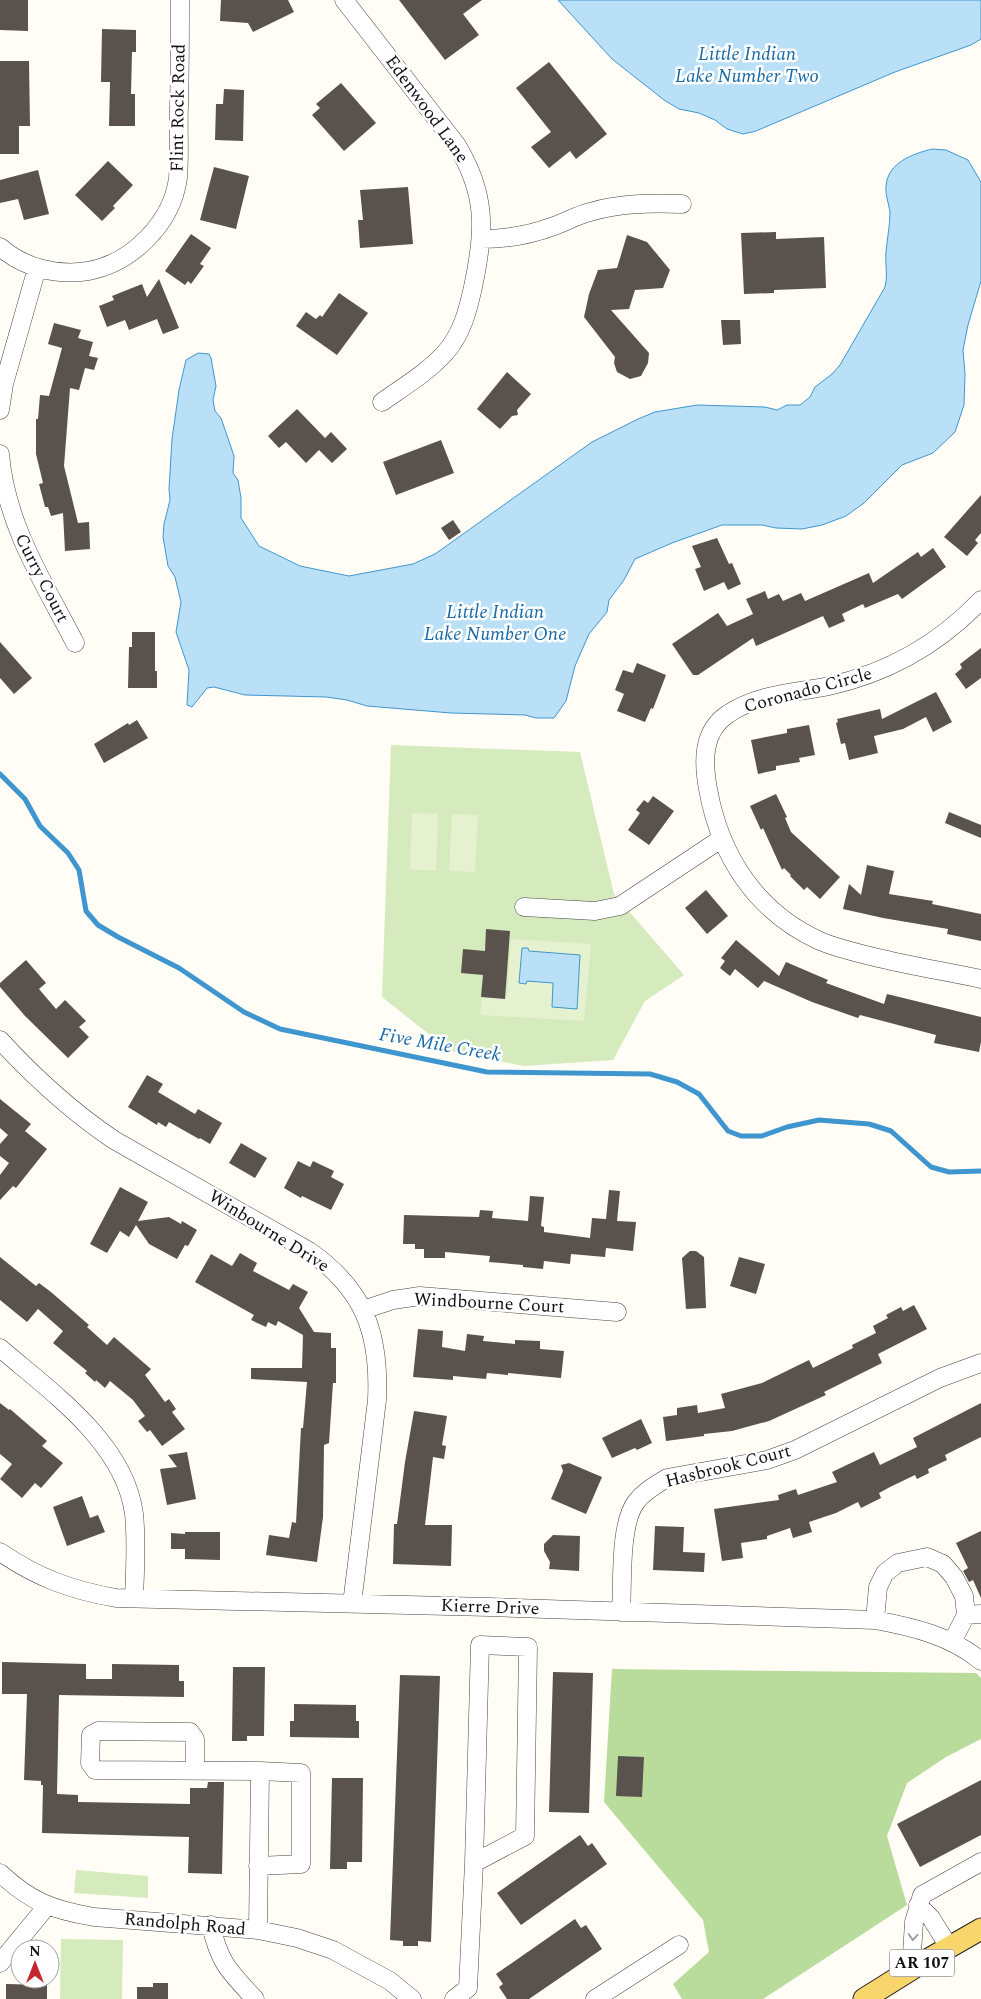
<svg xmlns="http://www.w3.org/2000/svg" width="981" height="1999" viewBox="0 0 981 1999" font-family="Spectral,serif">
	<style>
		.green { fill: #d5ebbd }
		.forest { fill: #b9dc9c }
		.pitch { fill: #e6f2cf }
		.water { fill: #b9e0f7; stroke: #3f96cf }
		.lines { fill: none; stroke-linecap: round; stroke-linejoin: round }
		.stream { stroke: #3f96cf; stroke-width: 5 }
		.building { fill: #5a524d }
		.minor-casing { stroke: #444; stroke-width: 19 }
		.major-casing { stroke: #222; stroke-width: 23 }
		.minor { stroke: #fff; stroke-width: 18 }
		.major { stroke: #f9d66b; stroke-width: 21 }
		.oneway { stroke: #a0a0a0 }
		.labels { text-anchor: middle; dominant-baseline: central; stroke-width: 5; stroke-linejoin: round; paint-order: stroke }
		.shield { fill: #fff; stroke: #585858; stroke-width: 1 }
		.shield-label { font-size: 16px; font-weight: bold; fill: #111 }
		.street-label { font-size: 18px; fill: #111; stroke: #fff }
		.water-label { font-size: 19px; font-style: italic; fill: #1768a6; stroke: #fff }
	</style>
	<rect width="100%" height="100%" fill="#fffdf5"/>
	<!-- green -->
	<path class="green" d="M 391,745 L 580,752 L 614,894 L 684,975 L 645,1001 L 613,1060 L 524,1066 L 450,1051 L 382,997 Z
		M 76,1870 L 148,1876 L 148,1898 L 74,1893 Z
		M 61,1939 L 123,1940 L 122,1999 L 60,1999 Z"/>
	<!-- forest -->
	<path class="forest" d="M 612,1669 L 976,1673 L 981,1678 L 981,1739 L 946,1757 L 907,1783 L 887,1836 L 907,1905 L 763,1999 L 682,1999 L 673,1984 L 709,1952 L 703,1920 L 604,1802 Z"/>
	<!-- pitch -->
	<path class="pitch" d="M 412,813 L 438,814 L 436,871 L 410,869 Z
		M 452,814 L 478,815 L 475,872 L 449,871 Z
		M 511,939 L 591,944 L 584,1021 L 480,1015 L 482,997 L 507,998 Z"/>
	<!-- water -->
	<path class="water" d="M 558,0 L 981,0 L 981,39 L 971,45 L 895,72 L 756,131 L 743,134 L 727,129 L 715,120 L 699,113 L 679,109 L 664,100 L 612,59 Z
		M 932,149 L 946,150 L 968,160 L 981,182 L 981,281 L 968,325 L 963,350 L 965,374 L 964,405 L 955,432 L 933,453 L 902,465 L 864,503 L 846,516 L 822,525 L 802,529 L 776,528 L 762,525 L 722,525 L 672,543 L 635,559 L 624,580 L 609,600 L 607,612 L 589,634 L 575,666 L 566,701 L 554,718 L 536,718 L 525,715 L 451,713 L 367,706 L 347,700 L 326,697 L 245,695 L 214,687 L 207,688 L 192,707 L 187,705 L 189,670 L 176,632 L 181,602 L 175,577 L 168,566 L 163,537 L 164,524 L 170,500 L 169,489 L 172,439 L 179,390 L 186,360 L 198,353 L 209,354 L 211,358 L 216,386 L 213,400 L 215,411 L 221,418 L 234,456 L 233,473 L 238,480 L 241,498 L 241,518 L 259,546 L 300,566 L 349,576 L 413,564 L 435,554 L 592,442 L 638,419 L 655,412 L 697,405 L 765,407 L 777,410 L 787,405 L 800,405 L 810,397 L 815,387 L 832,374 L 840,365 L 885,287 C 888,276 885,263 886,252 C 887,239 890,226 890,213 C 889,204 885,194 886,186 C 888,162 913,154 932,149 Z
		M 522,948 L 528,948 L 529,951 L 580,955 L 577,1009 L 552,1007 L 553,983 L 527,981 L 526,984 L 519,983 Z"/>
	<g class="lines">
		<!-- stream -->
		<path class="stream" d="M 0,774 L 25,799 L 40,826 L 68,853 L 79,870 L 86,911 L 98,925 L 118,937 L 179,968 L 244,1012 L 280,1029 L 487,1072 L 650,1074 L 677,1082 L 699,1094 L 728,1131 L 741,1136 L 762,1136 L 787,1127 L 819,1120 L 869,1124 L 891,1131 L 931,1167 L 949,1172 L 981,1171"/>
	</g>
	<!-- building -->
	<path class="building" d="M 0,0 L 28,0 L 28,31 L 0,30 Z
		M 221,0 L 288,0 L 294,12 L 253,32 L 248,23 L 220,21 Z
		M 399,0 L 482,0 L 463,14 L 479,35 L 445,60 Z
		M 102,29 L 136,30 L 136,52 L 132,52 L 131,94 L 135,94 L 135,126 L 109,126 L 110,82 L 101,82 Z
		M 0,61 L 29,61 L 30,126 L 19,126 L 19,154 L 0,154 Z
		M 549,62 L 607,134 L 576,159 L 570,151 L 549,168 L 531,147 L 551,132 L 516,88 Z
		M 341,83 L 376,123 L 344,151 L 312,115 L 320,108 L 316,104 Z
		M 224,89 L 244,90 L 243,141 L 215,140 L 216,104 L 223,104 Z
		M 108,161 L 133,185 L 113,206 L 115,208 L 102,221 L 75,195 Z
		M 214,167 L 249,176 L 236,229 L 200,220 Z
		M 38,170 L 49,214 L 24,220 L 18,199 L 0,203 L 0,180 Z
		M 408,187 L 413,244 L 360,248 L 358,220 L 363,220 L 360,190 Z
		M 776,232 L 776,239 L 824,237 L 826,288 L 774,290 L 774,293 L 744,294 L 741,233 Z
		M 191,234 L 211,248 L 200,264 L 204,266 L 191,284 L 188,281 L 185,285 L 165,271 Z
		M 627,235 L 647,242 L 670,270 L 663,288 L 635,290 L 629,309 L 611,310 L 649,353 L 648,363 L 641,376 L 630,379 L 617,372 L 614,363 L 615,357 L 584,317 L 589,294 L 598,270 L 617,268 Z
		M 159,279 L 179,328 L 163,334 L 157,319 L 129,330 L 125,320 L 107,327 L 99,306 L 114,300 L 112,296 L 142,284 L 147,297 Z
		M 339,293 L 368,313 L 337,355 L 296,326 L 306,312 L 316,319 L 320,315 L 322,317 Z
		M 721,320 L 740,320 L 741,344 L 723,345 Z
		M 54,323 L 81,330 L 78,338 L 93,342 L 89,356 L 98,358 L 94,370 L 85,368 L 79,390 L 70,388 L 64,466 L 78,523 L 89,522 L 90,549 L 65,551 L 63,513 L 51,516 L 48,507 L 45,507 L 39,484 L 43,483 L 36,454 L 36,419 L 38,419 L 40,395 L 49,396 L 62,348 L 48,344 Z
		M 507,372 L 531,394 L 517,410 L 518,415 L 512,416 L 500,429 L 477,409 Z
		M 297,409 L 325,438 L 331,432 L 347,449 L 332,463 L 319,450 L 306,463 L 286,442 L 279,448 L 268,436 Z
		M 441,440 L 454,473 L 396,495 L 383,462 Z
		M 981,495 L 981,533 L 975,540 L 978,543 L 967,556 L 944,537 Z
		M 453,520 L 461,532 L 449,540 L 441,528 Z
		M 717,538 L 729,564 L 732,563 L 741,584 L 728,590 L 724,582 L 704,591 L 695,569 L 701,567 L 692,546 Z
		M 933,548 L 946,567 L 902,599 L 898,594 L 865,608 L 863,604 L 842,614 L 845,621 L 829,628 L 823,616 L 756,646 L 753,638 L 698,675 L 693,675 L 672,644 L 718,613 L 727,626 L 753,614 L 746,599 L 765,591 L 768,599 L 779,594 L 783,601 L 801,593 L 805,601 L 869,573 L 873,583 L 918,552 L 921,557 Z
		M 132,632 L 155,632 L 155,671 L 157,671 L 157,688 L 128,688 L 129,647 L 132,647 Z
		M 0,642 L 32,678 L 14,694 L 0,678 Z
		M 981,648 L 981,678 L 966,689 L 955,674 L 962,668 L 960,664 Z
		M 637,663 L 666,675 L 653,709 L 651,708 L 645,722 L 617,711 L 624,694 L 615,690 L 623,670 L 633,673 Z
		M 936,692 L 952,722 L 933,732 L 926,717 L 903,729 L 874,736 L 878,753 L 849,760 L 845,743 L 841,744 L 836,723 L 838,722 L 837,719 L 880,709 L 882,719 Z
		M 137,720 L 148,738 L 104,763 L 94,744 L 128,723 L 129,725 Z
		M 809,725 L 815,755 L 799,758 L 800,762 L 776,766 L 776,770 L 758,774 L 751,740 L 787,733 L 787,729 Z
		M 776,794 L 787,817 L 785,818 L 791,832 L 840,877 L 820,899 L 807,887 L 804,890 L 790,876 L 791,875 L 784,868 L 782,870 L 763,828 L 761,830 L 750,806 Z
		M 653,796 L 674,811 L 649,845 L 628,830 L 640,813 L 636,810 L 644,800 L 648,803 Z
		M 949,812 L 981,825 L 981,838 L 945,823 Z
		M 867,865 L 894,871 L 889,894 L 933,901 L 932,904 L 981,914 L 981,941 L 947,934 L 948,929 L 883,918 L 843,909 L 849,884 L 861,895 Z
		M 706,890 L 728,916 L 707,934 L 685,908 Z
		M 486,929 L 510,931 L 505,999 L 481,997 L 483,975 L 461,973 L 463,949 L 485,951 Z
		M 736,940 L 779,976 L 786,962 L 828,980 L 826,983 L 884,1004 L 887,994 L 981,1017 L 981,1042 L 979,1052 L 934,1043 L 936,1035 L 860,1015 L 858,1018 L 812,1002 L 764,981 L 758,988 L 735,969 L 730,976 L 720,968 L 725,961 L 721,958 Z
		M 26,960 L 46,983 L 39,989 L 56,1009 L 65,1000 L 86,1021 L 79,1027 L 89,1037 L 68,1058 L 25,1016 L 0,987 L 0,983 Z
		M 147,1075 L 163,1084 L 158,1092 L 195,1114 L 198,1109 L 222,1123 L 210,1144 L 200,1138 L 199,1139 L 169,1122 L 166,1127 L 158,1122 L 157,1125 L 128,1107 Z
		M 0,1099 L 31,1124 L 25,1131 L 47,1149 L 16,1188 L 13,1186 L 0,1200 L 0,1175 L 9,1163 L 0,1156 L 0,1144 L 8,1135 L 0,1128 Z
		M 241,1143 L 267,1158 L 255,1178 L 229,1163 Z
		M 298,1161 L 310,1167 L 313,1161 L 334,1171 L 331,1177 L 344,1184 L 331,1210 L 302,1196 L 301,1198 L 284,1188 Z
		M 120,1187 L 148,1202 L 138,1221 L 169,1217 L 181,1224 L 182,1221 L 197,1230 L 188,1246 L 185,1245 L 177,1259 L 149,1244 L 136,1225 L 129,1237 L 120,1231 L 107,1253 L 90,1244 Z
		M 609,1190 L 620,1191 L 617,1221 L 636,1222 L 633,1251 L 606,1248 L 605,1257 L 571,1254 L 570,1264 L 544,1261 L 543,1269 L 523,1267 L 523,1265 L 489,1262 L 490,1256 L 445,1252 L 445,1258 L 424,1258 L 424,1249 L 415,1249 L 415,1244 L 403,1244 L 404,1215 L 479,1217 L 480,1210 L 493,1211 L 492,1218 L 528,1221 L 530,1196 L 544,1197 L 541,1226 L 544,1227 L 544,1232 L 590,1238 L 592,1218 L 606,1219 Z
		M 690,1251 L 696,1251 L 704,1257 L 706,1308 L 686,1309 L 682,1258 Z
		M 240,1253 L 257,1263 L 253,1271 L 289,1290 L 293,1284 L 308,1292 L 299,1308 L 314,1332 L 331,1333 L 331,1348 L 336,1348 L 336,1383 L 333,1383 L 329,1443 L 324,1445 L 323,1517 L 317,1562 L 266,1555 L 269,1535 L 289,1538 L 292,1522 L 296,1523 L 301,1428 L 303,1428 L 307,1382 L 251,1379 L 251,1368 L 302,1368 L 303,1335 L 278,1321 L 276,1326 L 268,1322 L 266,1327 L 251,1320 L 254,1315 L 195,1282 L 211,1254 L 232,1266 Z
		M 0,1257 L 36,1286 L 39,1283 L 51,1292 L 89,1325 L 87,1327 L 107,1345 L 114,1337 L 151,1369 L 145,1375 L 165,1402 L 169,1399 L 176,1409 L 172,1412 L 185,1429 L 162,1446 L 150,1430 L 147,1432 L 138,1421 L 145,1416 L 133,1400 L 110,1381 L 105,1388 L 96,1380 L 95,1382 L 85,1373 L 87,1371 L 53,1343 L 63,1331 L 38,1309 L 27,1322 L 0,1300 Z
		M 739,1257 L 765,1264 L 756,1294 L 730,1286 Z
		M 914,1305 L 927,1329 L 878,1354 L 882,1363 L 824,1392 L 826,1395 L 769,1421 L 732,1431 L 704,1434 L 704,1436 L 666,1441 L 663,1417 L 677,1415 L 677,1408 L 697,1405 L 698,1413 L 725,1408 L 721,1394 L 762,1383 L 809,1360 L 813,1368 L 853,1348 L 852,1345 L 876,1333 L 873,1326 L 888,1318 L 886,1315 L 901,1307 L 903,1311 Z
		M 418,1329 L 443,1331 L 442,1347 L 465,1351 L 467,1334 L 484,1336 L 483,1341 L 515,1344 L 515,1340 L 540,1341 L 540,1349 L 564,1351 L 561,1378 L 508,1373 L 508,1375 L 487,1373 L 486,1379 L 453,1376 L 453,1380 L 413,1377 Z
		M 0,1403 L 9,1410 L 10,1409 L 47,1441 L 42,1446 L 63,1463 L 41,1488 L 35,1483 L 22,1498 L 0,1479 L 12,1464 L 0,1454 Z
		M 981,1403 L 981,1437 L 945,1455 L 947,1460 L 928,1469 L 929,1473 L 917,1479 L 915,1475 L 890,1487 L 879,1493 L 881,1498 L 861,1508 L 858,1502 L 836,1513 L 809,1522 L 812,1532 L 793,1538 L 790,1528 L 767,1536 L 767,1539 L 741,1543 L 743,1558 L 722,1561 L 714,1509 L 779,1500 L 778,1495 L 796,1489 L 798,1495 L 837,1482 L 832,1472 L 874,1452 L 880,1465 L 917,1447 L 913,1438 Z
		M 414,1411 L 447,1416 L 442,1445 L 446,1446 L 444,1459 L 433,1457 L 425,1525 L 452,1525 L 451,1566 L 393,1564 L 394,1524 L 397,1524 L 405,1462 Z
		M 641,1419 L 652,1443 L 637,1450 L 635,1448 L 612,1458 L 602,1438 Z
		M 187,1452 L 196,1499 L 167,1505 L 160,1469 L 177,1467 L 168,1455 Z
		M 569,1463 L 602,1477 L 586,1514 L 551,1499 L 563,1471 L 561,1465 Z
		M 82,1496 L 90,1518 L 98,1515 L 105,1532 L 67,1546 L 53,1507 Z
		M 655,1526 L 684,1527 L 683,1552 L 705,1553 L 704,1572 L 653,1570 Z
		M 981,1531 L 981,1598 L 973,1580 L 969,1582 L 963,1571 L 968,1568 L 956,1543 Z
		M 185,1532 L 220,1532 L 220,1560 L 185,1559 L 185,1549 L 171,1549 L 171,1533 L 185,1534 Z
		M 553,1535 L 580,1536 L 579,1571 L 549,1569 L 550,1562 L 544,1551 L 544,1544 Z
		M 2,1662 L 86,1664 L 86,1679 L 112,1679 L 112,1664 L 179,1665 L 179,1681 L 184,1681 L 184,1697 L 59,1695 L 57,1794 L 78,1795 L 78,1802 L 190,1804 L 190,1788 L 207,1788 L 208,1782 L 224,1782 L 222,1874 L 188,1873 L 189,1837 L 42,1833 L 43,1785 L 41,1785 L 41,1781 L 24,1780 L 27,1694 L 2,1694 Z
		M 233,1667 L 265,1667 L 264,1736 L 247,1736 L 247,1741 L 232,1741 Z
		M 553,1672 L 593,1673 L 589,1813 L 549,1812 Z
		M 400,1675 L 440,1676 L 431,1942 L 418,1941 L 418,1946 L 403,1946 L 403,1941 L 390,1940 Z
		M 294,1704 L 356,1705 L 356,1721 L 359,1721 L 359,1738 L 290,1737 L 290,1721 L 294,1721 Z
		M 618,1756 L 644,1757 L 642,1797 L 616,1796 Z
		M 332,1778 L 363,1778 L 362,1862 L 347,1862 L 347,1869 L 330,1869 Z
		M 981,1780 L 981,1835 L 920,1867 L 897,1824 Z
		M 580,1835 L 588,1846 L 592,1843 L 607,1864 L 521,1925 L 497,1893 Z
		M 575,1919 L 581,1928 L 586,1925 L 602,1949 L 529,1999 L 507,1999 L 499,1987 L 503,1984 L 496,1974 Z
		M 153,1983 L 168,1983 L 168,1999 L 137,1999 L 137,1987 L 153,1987 Z
		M 6,1984 L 47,1985 L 47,1999 L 6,1999 Z"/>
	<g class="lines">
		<defs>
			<path id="minor" d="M 344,0 L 456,144 C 487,194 485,231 473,287 C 468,310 462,334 445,353 C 428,372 403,387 382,402
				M 482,239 C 508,239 530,235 554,226 C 566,222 577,215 590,212 C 619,203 651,203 682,204
				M 0,247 C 24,268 57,276 88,271 C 132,263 172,223 178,178 C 180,155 178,130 179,106 C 180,71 180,35 180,0
				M 0,410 L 4,384 L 37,268
				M 0,454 C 6,525 43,581 75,643
				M 981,600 C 939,644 888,673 829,686 C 795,693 757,694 728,714 C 702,731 703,762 708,789 C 720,856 756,912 820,941 C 844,951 871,956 896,962 C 924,968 953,973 981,979
				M 524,907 L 595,911 L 620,906 L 721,839
				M 0,1040 C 35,1078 71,1111 114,1140 L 309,1251 C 365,1290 380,1334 377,1400 L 352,1604
				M 363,1310 L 393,1300 L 420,1296 L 617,1312
				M 0,1348 C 51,1392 125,1443 134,1514 C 137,1542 135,1571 134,1598
				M 0,1552 C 38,1578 71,1590 116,1598 L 489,1607 L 875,1620 C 913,1627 951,1636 981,1661
				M 621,1612 C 623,1583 619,1525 636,1502 C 644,1491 656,1485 667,1478 L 767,1460 L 795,1450 L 940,1378 L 981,1363
				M 966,1615 L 981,1614
				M 875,1620 L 878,1587 L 885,1573 L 898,1563 L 927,1557 L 943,1564 L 954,1577 L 964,1596 L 966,1615 L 952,1642
				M 195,1770 L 195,1739 L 190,1732 L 98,1731 L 91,1735 L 90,1763 L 95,1770 L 260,1771 L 258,1930
				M 258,1866 L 301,1864 L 301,1773 L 260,1771
				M 0,1873 C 31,1902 53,1910 94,1917 L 258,1930 L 297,1938 L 333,1950 L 390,1981 L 412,1999
				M 918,1905 L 931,1918 L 949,1947
				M 211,1925 C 219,1963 230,1972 255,1999
				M 0,1963 L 47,1906
				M 911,1969 L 914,1922 L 922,1895 L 981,1862
				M 454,1999 L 468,1988 L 474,1863 L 480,1645 L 528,1647 L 525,1836 L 474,1863
				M 595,1999 L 679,1945"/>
			<path id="major" d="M 864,1999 L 920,1964 L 981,1929"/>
		</defs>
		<!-- minor casing -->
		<use href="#minor" class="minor-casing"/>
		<!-- major casing -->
		<use href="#major" class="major-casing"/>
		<!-- minor -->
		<use href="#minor" class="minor"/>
		<!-- major -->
		<use href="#major" class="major"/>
	</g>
	<!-- one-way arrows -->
	<defs><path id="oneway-chevron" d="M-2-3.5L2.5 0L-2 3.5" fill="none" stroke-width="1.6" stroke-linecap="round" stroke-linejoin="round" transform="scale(1.25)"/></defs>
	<use class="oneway" href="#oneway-chevron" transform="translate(913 1937) rotate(94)"/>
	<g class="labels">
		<!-- shield labels -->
		<rect class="shield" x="889.5" y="1949.5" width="65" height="27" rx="4"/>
		<g class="shield-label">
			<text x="922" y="1963">AR 107</text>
		</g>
		<!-- street labels -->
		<g class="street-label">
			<text transform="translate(178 108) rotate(-89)">Flint Rock Road</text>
			<text transform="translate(427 109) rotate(54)">Edenwood Lane</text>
			<text transform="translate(42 578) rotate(63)">Curry Court</text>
			<text transform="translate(808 690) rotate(-15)">Coronado Circle</text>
			<text transform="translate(269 1231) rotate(32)">Winbourne Drive</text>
			<text transform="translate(489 1303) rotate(3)">Windbourne Court</text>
			<text transform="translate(728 1466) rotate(-14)">Hasbrook Court</text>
			<text transform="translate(490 1607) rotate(2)">Kierre Drive</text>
			<text transform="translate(185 1924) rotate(5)">Randolph Road</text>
		</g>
		<!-- water labels -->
		<g class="water-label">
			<text x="747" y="54">Little Indian<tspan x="747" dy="22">Lake Number Two</tspan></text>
			<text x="495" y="612">Little Indian<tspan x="495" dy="22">Lake Number One</tspan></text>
			<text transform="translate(440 1045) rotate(10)">Five Mile Creek</text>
		</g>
	</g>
	<!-- north arrow -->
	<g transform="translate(35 1964)"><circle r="24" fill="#ffffff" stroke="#a0a0a0"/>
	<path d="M0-4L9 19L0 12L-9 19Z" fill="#c4262e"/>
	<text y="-8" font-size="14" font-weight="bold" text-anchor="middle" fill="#111111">N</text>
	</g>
</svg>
